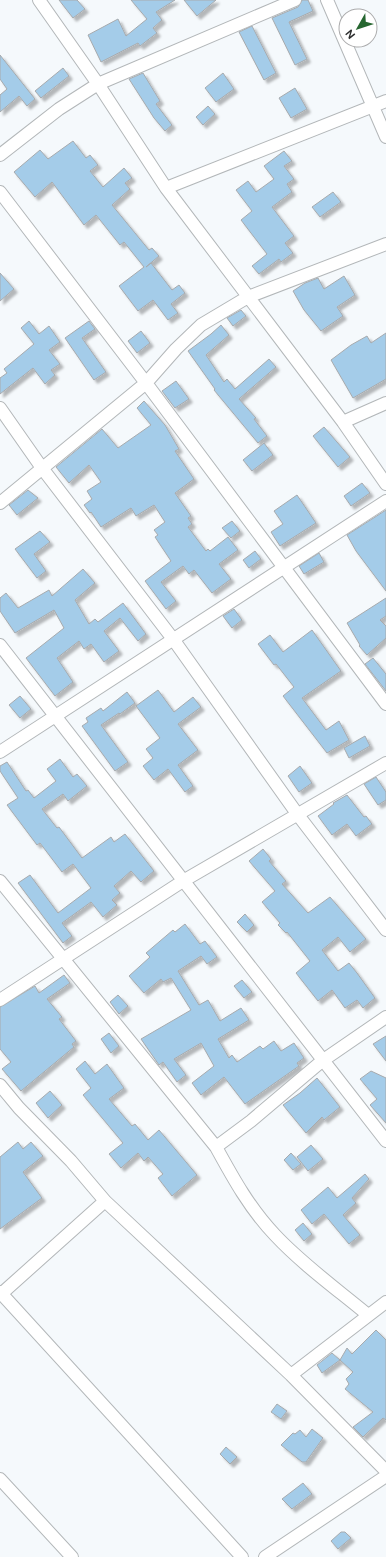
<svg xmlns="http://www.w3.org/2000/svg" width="386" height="1557" viewBox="0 0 386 1557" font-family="'DM Sans',sans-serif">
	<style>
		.building { fill: #a4cce9; stroke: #a7aaad; filter: url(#shadow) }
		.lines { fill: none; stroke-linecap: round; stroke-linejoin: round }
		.street-casing { stroke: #b3b7b9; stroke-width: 14 }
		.street { stroke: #fff; stroke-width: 12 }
	</style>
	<defs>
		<filter id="shadow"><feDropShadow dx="3.5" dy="3.5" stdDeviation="1" flood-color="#0004"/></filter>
	</defs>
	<rect width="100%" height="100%" fill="#f5f9fc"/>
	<!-- building -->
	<path class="building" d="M 59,0 L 77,0 L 85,9 L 73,18 Z
		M 131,0 L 175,0 L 156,12 L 162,20 L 153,28 L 157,33 L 140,46 L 138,43 L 101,62 L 88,35 L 118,19 L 126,36 L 147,19 Z
		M 184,0 L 216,0 L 197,16 Z
		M 302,0 L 308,0 L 313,11 L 289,22 L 307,59 L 295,65 L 272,18 L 298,7 Z
		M 252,26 L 276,73 L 264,80 L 239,32 Z
		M 0,55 L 35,99 L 27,106 L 19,96 L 0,112 L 0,95 L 7,89 L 0,79 Z
		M 63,68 L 69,76 L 41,98 L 35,91 Z
		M 143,73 L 160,101 L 156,104 L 172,125 L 165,131 L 154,118 L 129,79 Z
		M 223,73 L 234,89 L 216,102 L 205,88 Z
		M 295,88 L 307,109 L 291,118 L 279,98 Z
		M 208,106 L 215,114 L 203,125 L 196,117 Z
		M 73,141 L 86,158 L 90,155 L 98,165 L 90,171 L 103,187 L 124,168 L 132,178 L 125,183 L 130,189 L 112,205 L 149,250 L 152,248 L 159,256 L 146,267 L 151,263 L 172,290 L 179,285 L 185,293 L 171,304 L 178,313 L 168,320 L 153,300 L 138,311 L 119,286 L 144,267 L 124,242 L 120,245 L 96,215 L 84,225 L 52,182 L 35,197 L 14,172 L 40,150 L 48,159 Z
		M 284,151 L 292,161 L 284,166 L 294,179 L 287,184 L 292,192 L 272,207 L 294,236 L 285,243 L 293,253 L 281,262 L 279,259 L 259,274 L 252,266 L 267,254 L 241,220 L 252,211 L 236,190 L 248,181 L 256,192 L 274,179 L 264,166 Z
		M 333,192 L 341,202 L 320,217 L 312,207 Z
		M 0,273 L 14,289 L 0,301 Z
		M 344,276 L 355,295 L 337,307 L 343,316 L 321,331 L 304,310 L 293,291 L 305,283 L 318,278 L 324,289 Z
		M 241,310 L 246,316 L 233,326 L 227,318 Z
		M 29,321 L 39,334 L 49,326 L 60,342 L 49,350 L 60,364 L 51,370 L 55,375 L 45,384 L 33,368 L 0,394 L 0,378 L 7,373 L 4,369 L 34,344 L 21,328 Z
		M 89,321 L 95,329 L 82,338 L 106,372 L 94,380 L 65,338 Z
		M 221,325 L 229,335 L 206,355 L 224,382 L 227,379 L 235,389 L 269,359 L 276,367 L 239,399 L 256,418 L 254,419 L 267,436 L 258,443 L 214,390 L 215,389 L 188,351 L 211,334 Z
		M 141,331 L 150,343 L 137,353 L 128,341 Z
		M 386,333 L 386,379 L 353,398 L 331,360 L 351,345 L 367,336 L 371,343 Z
		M 176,381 L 189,399 L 175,408 L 162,391 Z
		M 144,401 L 165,425 L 179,449 L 175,451 L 194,479 L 175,493 L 191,516 L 188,518 L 192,524 L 188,527 L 206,551 L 208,549 L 210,551 L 228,537 L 238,550 L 219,564 L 231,579 L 212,593 L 194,570 L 189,574 L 183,566 L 161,582 L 176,601 L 166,609 L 145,581 L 171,561 L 155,537 L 158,535 L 154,530 L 165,522 L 154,505 L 136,516 L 131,508 L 101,527 L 91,512 L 90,513 L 84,505 L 92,499 L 87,491 L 101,482 L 89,465 L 69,483 L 56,467 L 102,429 L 118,448 L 151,425 L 137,408 Z
		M 324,427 L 350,457 L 338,467 L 313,436 Z
		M 264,443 L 273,455 L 252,471 L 243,460 Z
		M 362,483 L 370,493 L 351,506 L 344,496 Z
		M 28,490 L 38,498 L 17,515 L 9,505 Z
		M 297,495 L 316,523 L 280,546 L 271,532 L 283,524 L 274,511 Z
		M 386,510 L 386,591 L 356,551 L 347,535 Z
		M 232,521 L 240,531 L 231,538 L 222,528 Z
		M 40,531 L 50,542 L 34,554 L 46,571 L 37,578 L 15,549 Z
		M 255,551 L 261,559 L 249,568 L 243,560 Z
		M 319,553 L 324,562 L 304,574 L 299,566 Z
		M 83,569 L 95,583 L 75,600 L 89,624 L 95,619 L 98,622 L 123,603 L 146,634 L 138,641 L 120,618 L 104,631 L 119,651 L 104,662 L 91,644 L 84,649 L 79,641 L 57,658 L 73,682 L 55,696 L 26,658 L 64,628 L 54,610 L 15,633 L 0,611 L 0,598 L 6,593 L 18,608 L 49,590 L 52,596 Z
		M 386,598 L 386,616 L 380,620 L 386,626 L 386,638 L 367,655 L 359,646 L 360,645 L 347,623 Z
		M 234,609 L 242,620 L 232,628 L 223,616 Z
		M 312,630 L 341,671 L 302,698 L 326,730 L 339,721 L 349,740 L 327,753 L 283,696 L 294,687 L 276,664 L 274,665 L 258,644 L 270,635 L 283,652 Z
		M 373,658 L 386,674 L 386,691 L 365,664 Z
		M 158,690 L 174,712 L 193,697 L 201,707 L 178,724 L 198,750 L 178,765 L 193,786 L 185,792 L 168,769 L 154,780 L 143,766 L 153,758 L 146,749 L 160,738 L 136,706 Z
		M 127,692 L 135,703 L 120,714 L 119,713 L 101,725 L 128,762 L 115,771 L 82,726 L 88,722 L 86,718 L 101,708 L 103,711 Z
		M 20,696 L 31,709 L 20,718 L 9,705 Z
		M 365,736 L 370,746 L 349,758 L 344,748 Z
		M 60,759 L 73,777 L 77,774 L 87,786 L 68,801 L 63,794 L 42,809 L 57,828 L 59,827 L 82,858 L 111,837 L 114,842 L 125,834 L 154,871 L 141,882 L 131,871 L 114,886 L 120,893 L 112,900 L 117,905 L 103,917 L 91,902 L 62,923 L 72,936 L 63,943 L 18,883 L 30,875 L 58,913 L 91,888 L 73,864 L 62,872 L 40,843 L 37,845 L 7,805 L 18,798 L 0,771 L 0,766 L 7,762 L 26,791 L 28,790 L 34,798 L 56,781 L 47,769 Z
		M 300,766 L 312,783 L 299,792 L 288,776 Z
		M 376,777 L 386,792 L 386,800 L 378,805 L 364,784 Z
		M 347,795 L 364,817 L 366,816 L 372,824 L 356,836 L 347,824 L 332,835 L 318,816 L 334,804 L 333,803 Z
		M 263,849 L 271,859 L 269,861 L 286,881 L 282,884 L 308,913 L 330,897 L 366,939 L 350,952 L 338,937 L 322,950 L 338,971 L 349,963 L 357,973 L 375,998 L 363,1008 L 357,1000 L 345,1008 L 332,990 L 318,1001 L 296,973 L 310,961 L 287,932 L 286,933 L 278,925 L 280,923 L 262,902 L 275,891 L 249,861 Z
		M 245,914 L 254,925 L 247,932 L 237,922 Z
		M 185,924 L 200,944 L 205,941 L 217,957 L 207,964 L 201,956 L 178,971 L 199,1005 L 208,1000 L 220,1021 L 241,1008 L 249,1020 L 218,1039 L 229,1058 L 232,1055 L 237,1062 L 260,1046 L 263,1049 L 274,1041 L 281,1051 L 294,1043 L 304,1058 L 297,1063 L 299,1066 L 245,1104 L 224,1077 L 201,1095 L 192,1083 L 214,1066 L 201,1043 L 174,1059 L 186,1075 L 177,1082 L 163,1062 L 159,1065 L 141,1039 L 191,1010 L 171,978 L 163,982 L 161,979 L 144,993 L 129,976 L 150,957 L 146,953 L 173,930 L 175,932 Z
		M 64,975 L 70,983 L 47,999 L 62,1017 L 59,1019 L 76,1041 L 72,1044 L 74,1047 L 21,1091 L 2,1069 L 11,1062 L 0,1049 L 0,1007 L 35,986 L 39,993 Z
		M 242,980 L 252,992 L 244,998 L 234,986 Z
		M 118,995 L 128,1006 L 119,1014 L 110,1002 Z
		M 109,1033 L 119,1046 L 111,1053 L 101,1039 Z
		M 386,1036 L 386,1061 L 373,1044 Z
		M 85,1061 L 95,1074 L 107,1064 L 124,1088 L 109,1099 L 132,1126 L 135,1124 L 148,1140 L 159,1130 L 197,1175 L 172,1196 L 158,1178 L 163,1174 L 148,1157 L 144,1161 L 138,1153 L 121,1168 L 109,1154 L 123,1143 L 83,1095 L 91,1088 L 76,1069 Z
		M 371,1071 L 386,1078 L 386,1123 L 370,1105 L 377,1099 L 360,1079 Z
		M 317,1078 L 340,1107 L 324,1120 L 322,1117 L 306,1133 L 283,1105 L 300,1093 Z
		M 50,1091 L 62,1105 L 48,1118 L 36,1103 Z
		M 18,1142 L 23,1149 L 31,1142 L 43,1156 L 23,1172 L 42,1198 L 0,1229 L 0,1157 Z
		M 311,1145 L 323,1159 L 308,1171 L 297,1157 Z
		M 291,1153 L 301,1164 L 293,1170 L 284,1160 Z
		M 365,1174 L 369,1179 L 352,1198 L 356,1203 L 343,1215 L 360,1235 L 349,1244 L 324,1214 L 312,1224 L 301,1210 L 328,1187 L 337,1198 Z
		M 303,1223 L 312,1234 L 304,1241 L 295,1230 Z
		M 376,1330 L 386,1340 L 386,1420 L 383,1418 L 363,1437 L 353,1427 L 373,1412 L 345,1389 L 349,1384 L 346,1379 L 353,1372 L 340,1360 L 347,1348 L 352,1354 Z
		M 332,1353 L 340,1360 L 322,1373 L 317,1365 Z
		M 277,1404 L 287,1411 L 281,1419 L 271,1412 Z
		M 312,1429 L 323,1438 L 306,1462 L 302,1462 L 281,1445 L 293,1433 L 295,1434 L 300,1430 L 306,1437 Z
		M 226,1447 L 237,1457 L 230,1464 L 220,1454 Z
		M 303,1483 L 312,1494 L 292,1509 L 282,1499 Z
		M 341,1532 L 345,1532 L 351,1538 L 338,1549 L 331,1541 Z"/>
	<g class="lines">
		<defs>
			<path id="street" d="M 39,0 L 98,84 L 166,188 L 343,422 L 386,484
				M 327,0 L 386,137
				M 0,155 L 59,109 L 98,84 L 295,0
				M 166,188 L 386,101
				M 0,192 L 146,383 L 386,704
				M 0,408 L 42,468 L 173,639 L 298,815 L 386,930
				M 343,422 L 386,403
				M 0,503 L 146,383 L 176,349 L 201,325 L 248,297 L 386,244
				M 0,645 L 386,1141
				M 0,752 L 386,501
				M 0,881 L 216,1147 C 233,1178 250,1209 275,1235 C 302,1264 338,1290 368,1315
				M 0,1000 L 183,881 L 386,763
				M 0,1085 L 19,1108 L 71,1161 L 105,1201 L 291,1375 L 386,1471
				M 216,1147 L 251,1121 L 322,1061 L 386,1017
				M 0,1292 L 242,1557
				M 0,1295 L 105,1201
				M 291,1375 L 386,1302
				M 0,1479 L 72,1557
				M 265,1557 L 386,1476"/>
		</defs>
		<!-- street casing -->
		<use href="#street" class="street-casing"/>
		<!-- street -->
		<use href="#street" class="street"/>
	</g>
	<!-- north arrow -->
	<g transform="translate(358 28) rotate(231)"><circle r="19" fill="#ffffff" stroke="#ababac"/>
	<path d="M0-3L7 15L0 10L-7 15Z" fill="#266630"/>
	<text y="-6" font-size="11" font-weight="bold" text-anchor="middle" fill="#2d2e2f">N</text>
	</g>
</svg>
